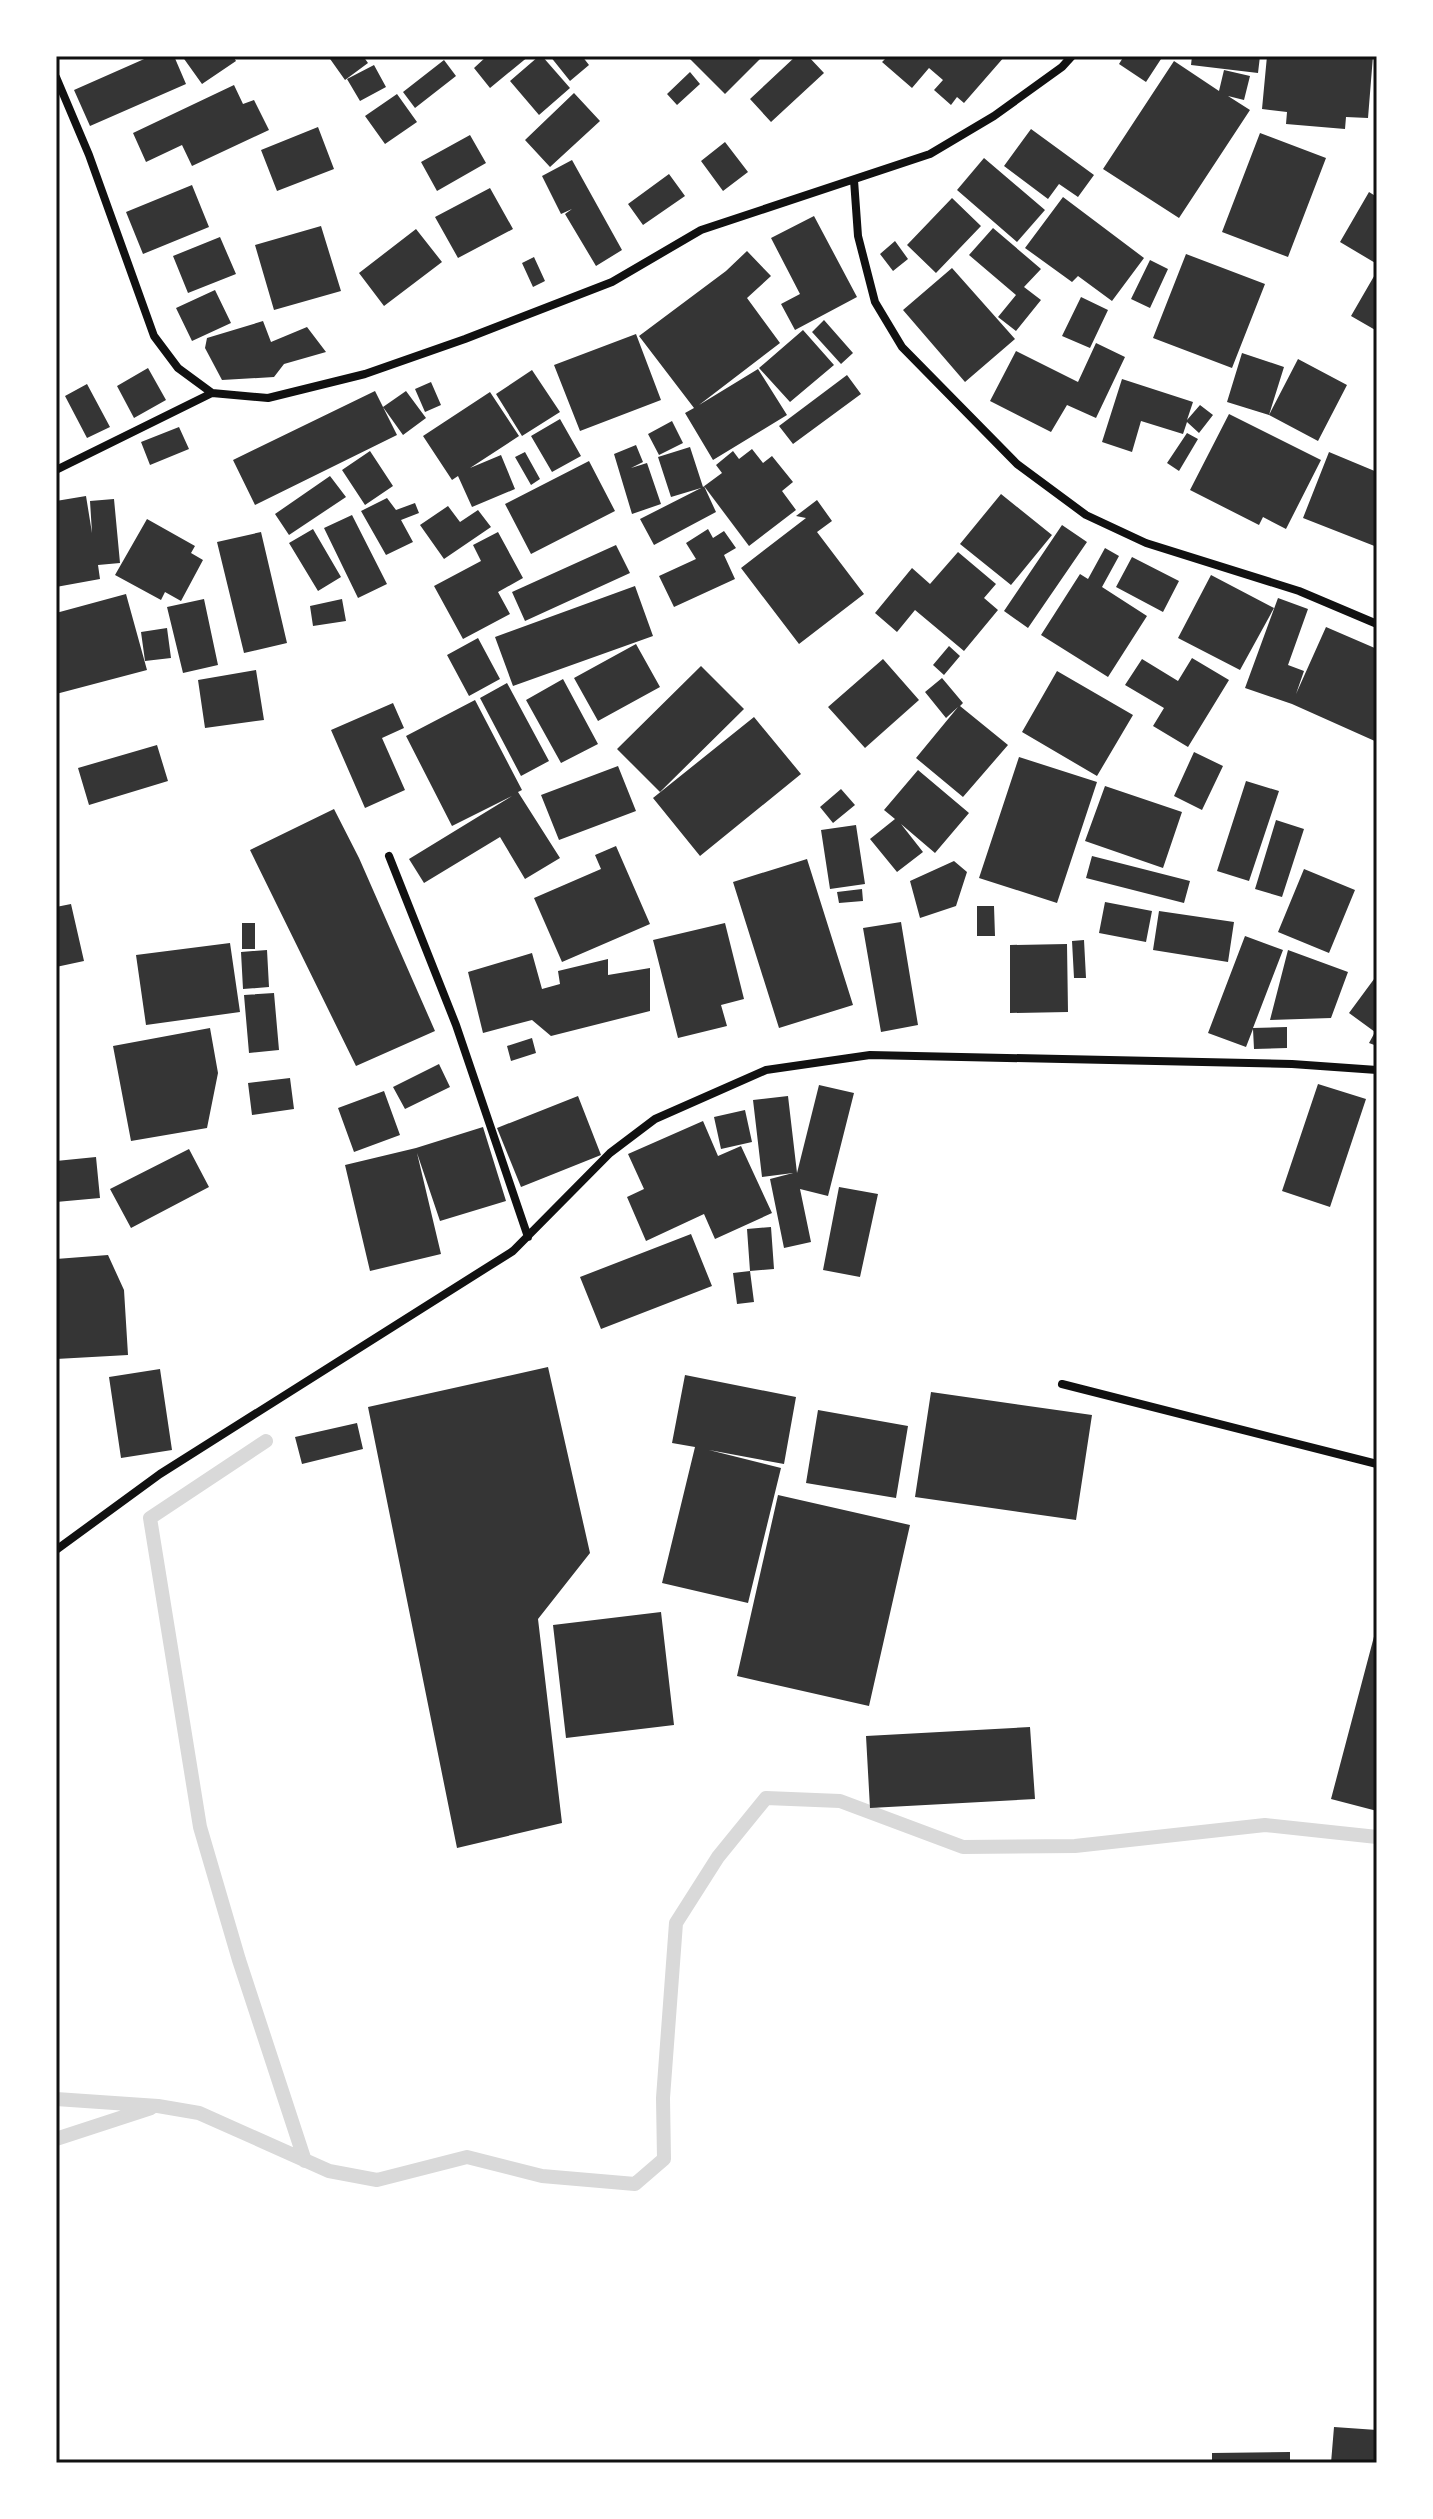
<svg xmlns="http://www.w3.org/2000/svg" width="1433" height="2519" viewBox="0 0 1433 2519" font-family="Raleway,sans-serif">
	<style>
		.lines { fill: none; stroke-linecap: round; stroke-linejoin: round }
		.stream { stroke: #d9d9d9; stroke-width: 14 }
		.building { fill: #353535 }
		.minor { stroke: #111; stroke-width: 8 }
		.neatline { fill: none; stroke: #111; stroke-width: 3 }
	</style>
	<rect width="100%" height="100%" fill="#fff"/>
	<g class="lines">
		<!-- stream -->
		<path class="stream" d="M 266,1441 L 150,1518 L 200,1827 L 239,1960 L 305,2161
			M 56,2099 L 158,2106 L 199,2113 L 329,2171 L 377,2180 L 467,2157 L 542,2176 L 635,2184 L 664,2159 L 663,2098 L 676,1923 L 718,1857 L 766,1798 L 840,1801 L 963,1847 L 1075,1846 L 1265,1825 L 1377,1837
			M 56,2139 L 151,2108"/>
	</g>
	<!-- building -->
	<path class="building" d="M 151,56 L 174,56 L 186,84 L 90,126 L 74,90 Z
		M 182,56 L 233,56 L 236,61 L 202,84 Z
		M 328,56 L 363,56 L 368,63 L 345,80 Z
		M 487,56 L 529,56 L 490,88 L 474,68 Z
		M 539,56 L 542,56 L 570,88 L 539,115 L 510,81 Z
		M 550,56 L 582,56 L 589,65 L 570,81 Z
		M 687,56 L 763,56 L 725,94 Z
		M 796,56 L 808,56 L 824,73 L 771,122 L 750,99 Z
		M 888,56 L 1005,56 L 964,103 L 957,97 L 951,105 L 934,90 L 943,80 L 929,68 L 912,88 L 882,62 Z
		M 1124,56 L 1156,56 L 1161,59 L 1146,82 L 1119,64 Z
		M 1192,56 L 1260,56 L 1258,73 L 1191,65 Z
		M 1267,56 L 1373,56 L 1368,118 L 1346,117 L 1345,129 L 1286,124 L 1287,112 L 1262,109 Z
		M 444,60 L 456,76 L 415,108 L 403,92 Z
		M 1174,61 L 1219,91 L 1224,70 L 1250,76 L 1244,100 L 1228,96 L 1250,110 L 1179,218 L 1103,169 Z
		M 374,65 L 386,87 L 360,101 L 347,79 Z
		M 690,72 L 700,84 L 677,105 L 667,94 Z
		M 234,85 L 243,104 L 254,100 L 269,130 L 192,166 L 182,145 L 146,162 L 133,133 Z
		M 574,93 L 600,121 L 550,167 L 525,140 Z
		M 397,94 L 417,122 L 385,144 L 365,116 Z
		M 318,127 L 334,169 L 277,191 L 261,150 Z
		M 1031,129 L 1094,175 L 1078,197 L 1059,184 L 1048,199 L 1004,166 Z
		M 1260,133 L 1326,158 L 1288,257 L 1222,232 Z
		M 470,135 L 486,163 L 437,191 L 421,162 Z
		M 725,142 L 748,172 L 723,191 L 701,161 Z
		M 984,158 L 1045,210 L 1017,242 L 957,190 Z
		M 572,160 L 622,250 L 596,266 L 565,214 L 572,209 L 561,214 L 542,176 Z
		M 669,174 L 685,196 L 643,225 L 628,204 Z
		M 192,185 L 209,227 L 143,254 L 126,212 Z
		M 490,188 L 513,229 L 458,258 L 435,217 Z
		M 1369,192 L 1377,197 L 1377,264 L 1340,242 Z
		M 1063,197 L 1144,258 L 1112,301 L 1078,276 L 1072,282 L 1025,248 Z
		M 952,198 L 981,226 L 936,273 L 907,245 Z
		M 814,216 L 857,297 L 795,330 L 781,304 L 800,294 L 771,238 Z
		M 321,226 L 341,291 L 274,310 L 255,245 Z
		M 993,228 L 1041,269 L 1024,287 L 1041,300 L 1016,331 L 998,317 L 1016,295 L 969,255 Z
		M 416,229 L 442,262 L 384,306 L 359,273 Z
		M 220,237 L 236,274 L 188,293 L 173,256 Z
		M 895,241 L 908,259 L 893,271 L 880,254 Z
		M 747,251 L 771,276 L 747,298 L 780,343 L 699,405 L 758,369 L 787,415 L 713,460 L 685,413 L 694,408 L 639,336 L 726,271 Z
		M 1186,254 L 1265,284 L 1232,368 L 1153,338 Z
		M 534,257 L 545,281 L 533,287 L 522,263 Z
		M 1150,260 L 1168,269 L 1150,308 L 1131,299 Z
		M 952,268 L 1015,339 L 965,382 L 903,310 Z
		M 1377,271 L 1377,331 L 1351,316 Z
		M 215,290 L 231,323 L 192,341 L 176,308 Z
		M 1081,297 L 1108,310 L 1090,348 L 1062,336 Z
		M 824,320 L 853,353 L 841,364 L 812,332 Z
		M 263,321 L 271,342 L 307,327 L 326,352 L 284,364 L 274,377 L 222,380 L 205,348 L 207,338 Z
		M 803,330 L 834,365 L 790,402 L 759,368 Z
		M 636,334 L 661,400 L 580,431 L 554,365 Z
		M 1096,343 L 1125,357 L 1096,418 L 1067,405 L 1051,432 L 990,401 L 1016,351 L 1078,382 Z
		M 1242,353 L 1284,367 L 1269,415 L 1298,359 L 1347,385 L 1318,441 L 1269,415 L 1227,402 Z
		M 148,368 L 166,400 L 134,418 L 117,386 Z
		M 532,370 L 560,412 L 522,436 L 496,394 Z
		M 847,375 L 861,394 L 793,444 L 779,426 Z
		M 1122,379 L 1193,402 L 1187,420 L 1200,405 L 1213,415 L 1199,433 L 1187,422 L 1183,434 L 1141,421 L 1132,452 L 1102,442 Z
		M 431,382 L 441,405 L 425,412 L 415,389 Z
		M 87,384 L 110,427 L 87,438 L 65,396 Z
		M 375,391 L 397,435 L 255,505 L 233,460 Z
		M 406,391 L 426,418 L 403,435 L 383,407 Z
		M 490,392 L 519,436 L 470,468 L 501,455 L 515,489 L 472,507 L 458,476 L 452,480 L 423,436 Z
		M 1229,414 L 1321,460 L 1286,529 L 1263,517 L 1259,525 L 1190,490 Z
		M 560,419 L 581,456 L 552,472 L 531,436 Z
		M 672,421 L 683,443 L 659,455 L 648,434 Z
		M 179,427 L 189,449 L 150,465 L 141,442 Z
		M 1187,433 L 1198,439 L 1179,471 L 1167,463 Z
		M 636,445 L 643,462 L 631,468 L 647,463 L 661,504 L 632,514 L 614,454 Z
		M 690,447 L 703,487 L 722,473 L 716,465 L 733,451 L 739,459 L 752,449 L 763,463 L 772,456 L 793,482 L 782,491 L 796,510 L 749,546 L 704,486 L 716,512 L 654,545 L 640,519 L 701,488 L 671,497 L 658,457 Z
		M 370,451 L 393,486 L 365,505 L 342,470 Z
		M 525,452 L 540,479 L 531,485 L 515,457 Z
		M 1329,452 L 1377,472 L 1377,547 L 1303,518 Z
		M 589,461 L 615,511 L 531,554 L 505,504 Z
		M 330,476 L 346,497 L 289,535 L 275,514 Z
		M 1001,494 L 1052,535 L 1011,585 L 960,544 Z
		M 86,496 L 92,533 L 90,501 L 114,499 L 120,563 L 98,565 L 100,579 L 56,587 L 56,501 Z
		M 387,498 L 396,510 L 415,503 L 419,513 L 401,520 L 413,542 L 386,555 L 361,511 Z
		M 817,500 L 832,521 L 817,532 L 864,594 L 799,644 L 741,568 L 806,518 L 796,516 Z
		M 448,506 L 460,522 L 478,510 L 491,527 L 444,559 L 420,525 Z
		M 352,515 L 387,584 L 358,598 L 324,528 Z
		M 147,519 L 195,546 L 191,553 L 203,560 L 181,601 L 165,592 L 161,600 L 115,575 Z
		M 1062,525 L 1087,542 L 1028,628 L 1004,611 Z
		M 313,529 L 341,577 L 318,591 L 289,543 Z
		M 708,529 L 713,538 L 724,531 L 736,548 L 724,555 L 735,579 L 674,607 L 659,576 L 696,559 L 686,543 Z
		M 261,532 L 287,643 L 244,653 L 217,542 Z
		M 498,532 L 523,578 L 498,592 L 510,614 L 463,639 L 434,586 L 481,561 L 473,545 Z
		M 616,545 L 630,573 L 525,621 L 512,592 Z
		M 1105,548 L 1119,556 L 1102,587 L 1147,616 L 1108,677 L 1041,635 L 1080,574 L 1088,579 Z
		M 958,552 L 996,584 L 984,598 L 998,610 L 964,651 L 915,610 L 897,632 L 875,613 L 912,568 L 930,584 Z
		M 1132,557 L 1179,581 L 1163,612 L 1116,587 Z
		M 1211,575 L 1274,608 L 1240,670 L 1178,638 Z
		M 635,586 L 653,636 L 513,686 L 495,637 Z
		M 126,594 L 147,670 L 56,694 L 56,613 Z
		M 1278,598 L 1308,609 L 1288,665 L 1304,671 L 1296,694 L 1326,627 L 1377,649 L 1377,742 L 1292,704 L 1245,688 Z
		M 204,599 L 218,665 L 183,673 L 167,607 Z
		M 342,599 L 346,621 L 313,626 L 310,606 Z
		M 167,628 L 171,658 L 145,661 L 141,632 Z
		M 478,638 L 500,679 L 469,696 L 447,655 Z
		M 636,644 L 660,687 L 598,721 L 574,678 Z
		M 949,646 L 960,656 L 944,675 L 933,665 Z
		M 1192,658 L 1229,680 L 1188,747 L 1153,726 L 1164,708 L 1125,685 L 1142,659 L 1178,681 Z
		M 883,659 L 919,700 L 865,748 L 828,707 Z
		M 701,666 L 744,709 L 660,792 L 617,749 Z
		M 256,670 L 264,720 L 205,728 L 198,680 Z
		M 1057,671 L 1133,715 L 1097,776 L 1022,732 Z
		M 942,678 L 963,703 L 960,706 L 1008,745 L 963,797 L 916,758 L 958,707 L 946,718 L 925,692 Z
		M 563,679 L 598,744 L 561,763 L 526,700 Z
		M 507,683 L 549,761 L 521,776 L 480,698 Z
		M 475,700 L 522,790 L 518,792 L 560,858 L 525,879 L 500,837 L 424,883 L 409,859 L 512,796 L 452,826 L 406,736 Z
		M 393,703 L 404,728 L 382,738 L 405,790 L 365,808 L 331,730 Z
		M 754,717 L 801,774 L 700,856 L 653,798 Z
		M 157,745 L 168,781 L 89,805 L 78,768 Z
		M 1194,752 L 1223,766 L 1202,810 L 1174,796 Z
		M 1019,757 L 1097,782 L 1057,903 L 979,878 Z
		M 618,766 L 636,811 L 559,840 L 541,795 Z
		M 918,770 L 969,813 L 935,853 L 901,824 L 923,852 L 897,872 L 870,839 L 895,819 L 884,810 Z
		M 1246,781 L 1279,791 L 1249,881 L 1217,871 Z
		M 1105,786 L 1182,812 L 1163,868 L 1085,841 Z
		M 841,789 L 855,805 L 833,823 L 820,807 Z
		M 334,809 L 359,858 L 435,1031 L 356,1066 L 250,850 Z
		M 1276,820 L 1304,829 L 1282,897 L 1255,889 Z
		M 856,825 L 865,884 L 830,889 L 821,830 Z
		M 616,846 L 650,924 L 562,962 L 534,898 L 601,869 L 595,855 Z
		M 1092,856 L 1190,881 L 1184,903 L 1086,878 Z
		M 807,859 L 853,1005 L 779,1028 L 733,882 Z
		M 954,861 L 967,872 L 956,906 L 920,918 L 910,881 Z
		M 1304,869 L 1355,890 L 1329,953 L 1278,932 Z
		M 862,889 L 863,901 L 839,903 L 837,892 Z
		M 1105,902 L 1152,911 L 1146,942 L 1099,933 Z
		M 71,904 L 84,961 L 56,967 L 56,907 Z
		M 977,906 L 994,906 L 995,936 L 977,936 Z
		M 1159,911 L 1234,922 L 1228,962 L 1153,950 Z
		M 901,922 L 918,1025 L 881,1032 L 863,928 Z
		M 242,923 L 255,923 L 255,949 L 242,949 Z
		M 725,923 L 744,999 L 721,1005 L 727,1026 L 678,1038 L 653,940 Z
		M 1245,936 L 1283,950 L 1253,1028 L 1287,1027 L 1287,1048 L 1254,1049 L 1253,1029 L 1246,1047 L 1208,1033 Z
		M 1084,940 L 1086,978 L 1074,978 L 1072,941 Z
		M 230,943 L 240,1012 L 146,1025 L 136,955 Z
		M 1067,944 L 1068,1012 L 1010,1013 L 1010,945 Z
		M 267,950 L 269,987 L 243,989 L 241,952 Z
		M 1288,950 L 1348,972 L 1331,1018 L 1270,1020 Z
		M 532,953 L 542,989 L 560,984 L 558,971 L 608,959 L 608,975 L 650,968 L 650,1011 L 551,1036 L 532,1020 L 483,1033 L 468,972 Z
		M 1377,975 L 1377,1046 L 1369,1043 L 1375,1032 L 1349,1013 Z
		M 274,993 L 279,1050 L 249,1053 L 244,995 Z
		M 210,1028 L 218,1073 L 207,1128 L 131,1141 L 113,1046 Z
		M 532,1038 L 536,1053 L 511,1061 L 507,1046 Z
		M 439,1064 L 450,1087 L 405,1109 L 393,1087 Z
		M 290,1078 L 294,1109 L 252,1115 L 248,1083 Z
		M 1318,1084 L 1366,1099 L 1330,1207 L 1282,1191 Z
		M 819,1085 L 854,1093 L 828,1196 L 800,1189 L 811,1242 L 784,1248 L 770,1179 L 793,1173 L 762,1177 L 753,1100 L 788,1096 L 797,1173 Z
		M 384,1091 L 400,1135 L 354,1152 L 338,1108 Z
		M 578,1096 L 601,1155 L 521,1187 L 497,1128 Z
		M 745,1110 L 752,1142 L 721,1149 L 714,1117 Z
		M 703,1121 L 718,1156 L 741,1146 L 772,1213 L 715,1239 L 704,1214 L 646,1241 L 627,1197 L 644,1189 L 628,1154 Z
		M 483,1127 L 506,1201 L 440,1221 L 417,1153 L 441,1254 L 370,1271 L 345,1165 L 416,1148 Z
		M 189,1149 L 209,1187 L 131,1228 L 110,1189 Z
		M 96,1157 L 100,1198 L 56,1202 L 56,1161 Z
		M 839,1187 L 878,1194 L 860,1277 L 823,1270 Z
		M 771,1227 L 774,1269 L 750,1271 L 747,1229 Z
		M 691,1234 L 712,1286 L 601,1329 L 580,1277 Z
		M 108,1255 L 124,1290 L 128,1355 L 56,1359 L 56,1259 Z
		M 750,1271 L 754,1302 L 737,1304 L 733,1273 Z
		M 548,1367 L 590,1553 L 538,1619 L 562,1823 L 457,1848 L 368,1407 Z
		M 160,1369 L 172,1450 L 121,1458 L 109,1377 Z
		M 685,1375 L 796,1397 L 784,1464 L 709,1450 L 781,1468 L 748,1603 L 662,1583 L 695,1447 L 672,1443 Z
		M 931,1392 L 1092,1415 L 1076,1520 L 915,1497 Z
		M 818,1410 L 908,1426 L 896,1498 L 806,1483 Z
		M 357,1423 L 363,1449 L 302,1464 L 295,1437 Z
		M 778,1495 L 910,1525 L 869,1706 L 737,1676 Z
		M 661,1612 L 674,1725 L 566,1738 L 553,1625 Z
		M 1376,1629 L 1377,1629 L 1377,1811 L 1331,1799 Z
		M 1030,1727 L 1035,1799 L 870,1808 L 866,1736 Z
		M 1334,2427 L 1377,2430 L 1377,2463 L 1331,2463 Z
		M 1290,2452 L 1290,2463 L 1212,2463 L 1212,2453 Z"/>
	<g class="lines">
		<!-- minor -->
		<path class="minor" d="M 56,77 L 89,155 L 154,336 L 178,368 L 212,393 L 268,398 L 365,374 L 465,339 L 612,282 L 701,230 L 930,154 L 994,116 L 1062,67 L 1072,56
			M 854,180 L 858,236 L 875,302 L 902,347 L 1017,464 L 1086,515 L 1146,543 L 1299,591 L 1377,624
			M 56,470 L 212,393
			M 389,856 L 456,1025 L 528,1237
			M 1062,1384 L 1377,1464
			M 56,1550 L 160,1474 L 513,1251 L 610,1153 L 655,1119 L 766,1070 L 870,1055 L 1292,1064 L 1377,1070"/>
	</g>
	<!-- border -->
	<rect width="1433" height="2519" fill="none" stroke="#ffffff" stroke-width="116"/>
	<rect x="58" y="58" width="1317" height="2403" class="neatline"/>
</svg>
